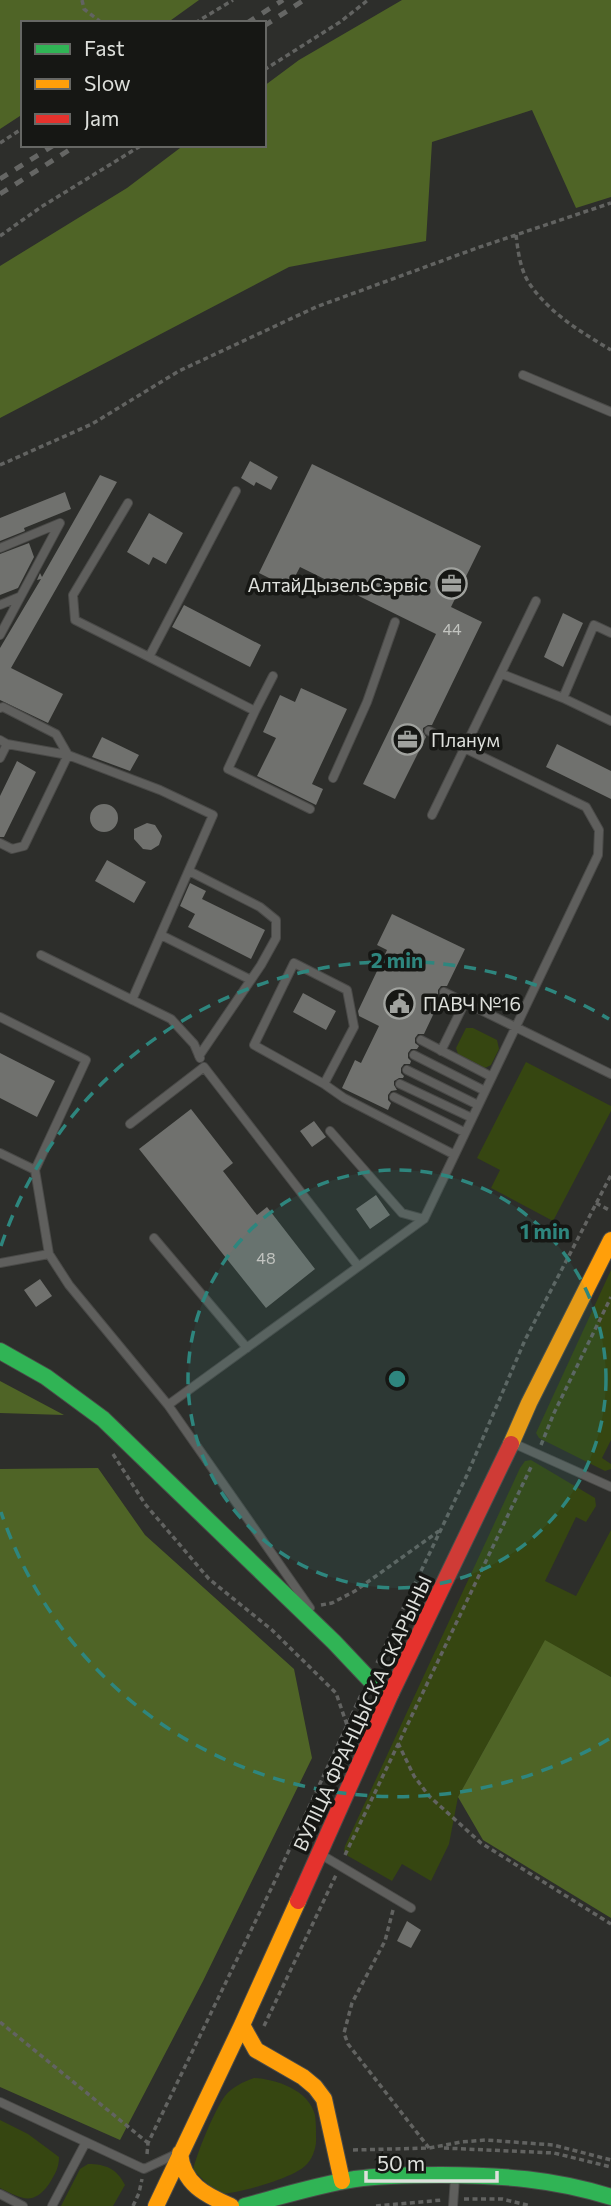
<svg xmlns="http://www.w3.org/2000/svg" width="611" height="2206" viewBox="0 0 611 2206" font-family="Commissioner,sans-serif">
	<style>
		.green { fill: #364611 }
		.forest { fill: #4f6426 }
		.building { fill: #70716e }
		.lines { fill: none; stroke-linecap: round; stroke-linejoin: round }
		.lane-casing { stroke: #4a4a48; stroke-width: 10 }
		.fast-casing { stroke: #4a4a48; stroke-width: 18 }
		.slow-casing { stroke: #4a4a48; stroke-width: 18 }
		.jam-casing { stroke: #4a4a48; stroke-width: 18 }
		.path { stroke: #626361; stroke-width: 3.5; stroke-dasharray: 5 3.5; stroke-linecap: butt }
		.lane { stroke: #5f5f5d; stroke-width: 8 }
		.fast { stroke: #30b455; stroke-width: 16 }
		.slow { stroke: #ff9f0a; stroke-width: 16 }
		.jam { stroke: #e5322d; stroke-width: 16 }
		.rail { stroke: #656664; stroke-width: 5; stroke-dasharray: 9 9; stroke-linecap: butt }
		.ring { fill: none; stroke: #2e867e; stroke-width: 3.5; stroke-dasharray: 12 9 }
		.labels { text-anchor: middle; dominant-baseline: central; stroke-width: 7; stroke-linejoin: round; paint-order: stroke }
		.number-label { font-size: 16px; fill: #c2c4c0 }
		.poi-label { font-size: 19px; fill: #dee0dc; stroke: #161714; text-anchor: start }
		.street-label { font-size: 19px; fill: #dee0dc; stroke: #161714 }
		.centre { fill: #2e867e; stroke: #161714; stroke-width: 3.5 }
		.ring-label { font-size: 21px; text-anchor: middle; font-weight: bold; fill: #2e867e; stroke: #161714; stroke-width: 7; stroke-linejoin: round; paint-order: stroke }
	</style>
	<rect width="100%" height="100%" fill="#2d2e2b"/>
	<!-- green -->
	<path class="green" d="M 466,1028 L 473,1028 L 497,1040 L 499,1049 L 491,1065 L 485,1068 L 458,1054 L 456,1048 Z
		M 526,1062 L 611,1106 L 611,1111 L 553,1221 L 491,1188 L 500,1170 L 477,1158 Z
		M 611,1270 L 611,1440 L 602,1458 L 611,1464 L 611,1469 L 605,1471 L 539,1438 L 536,1433 Z
		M 531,1460 L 595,1498 L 596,1506 L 586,1522 L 576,1517 L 545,1581 L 576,1596 L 611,1530 L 611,1677 L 545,1641 L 458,1797 L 449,1844 L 431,1881 L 402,1864 L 392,1881 L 348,1856 L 344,1851 L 345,1846 L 520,1468 L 525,1461 Z
		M 254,2078 C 276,2079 309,2090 315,2115 C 316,2122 316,2130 316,2137 C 317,2147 312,2160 305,2166 C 293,2178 235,2195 218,2194 L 193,2170 C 197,2153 214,2111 225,2096 C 232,2087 243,2082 254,2078 Z
		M 0,2120 L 28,2134 L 59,2157 C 59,2168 55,2174 49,2184 C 33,2206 22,2199 0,2188 Z
		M 88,2164 C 106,2164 117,2169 125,2185 L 113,2206 L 61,2206 L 80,2169 Z"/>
	<!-- forest -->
	<path class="forest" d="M 0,0 L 199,0 L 167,23 L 23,23 L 23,114 L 0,129 Z
		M 402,0 L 611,0 L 611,197 L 576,208 L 532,110 L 432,142 L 426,241 L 289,267 L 0,418 L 0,266 L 127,188 L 184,145 L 264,145 L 264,86 L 299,60 Z
		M 0,1381 L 64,1415 L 0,1413 Z
		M 98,1468 L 145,1535 L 294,1669 L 312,1758 L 203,1981 L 120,2140 L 0,2087 L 0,1469 Z
		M 545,1640 L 611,1677 L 611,1918 L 483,1840 L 458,1797 Z"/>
	<!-- building -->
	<path class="building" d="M 250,461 L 278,477 L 271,490 L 256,482 L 254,486 L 241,478 Z
		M 312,464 L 481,546 L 451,607 L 482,622 L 432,725 L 428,725 L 423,728 L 423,732 L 426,737 L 395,799 L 363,784 L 436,634 L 300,567 L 289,588 L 259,573 Z
		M 100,475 L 117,482 L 11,668 L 63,694 L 48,723 L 0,700 L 0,648 L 41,579 L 37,580 L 40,573 L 42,577 Z
		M 65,492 L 71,509 L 24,528 L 25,531 L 0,541 L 0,518 Z
		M 149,513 L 183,533 L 166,564 L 153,557 L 149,565 L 127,552 Z
		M 29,543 L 34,557 L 18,588 L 0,595 L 0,554 Z
		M 184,605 L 261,645 L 250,667 L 172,627 Z
		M 563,613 L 583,623 L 563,667 L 544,657 Z
		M 301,688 L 347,709 L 312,784 L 323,789 L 316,805 L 257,776 L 276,738 L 263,732 L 280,695 L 295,702 Z
		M 102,737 L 139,755 L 130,771 L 92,757 Z
		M 557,744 L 611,771 L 611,799 L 546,767 Z
		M 17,761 L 36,772 L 4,837 L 0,837 L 0,796 Z
		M90 818a14 14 0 1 1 28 0a14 14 0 1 1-28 0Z
		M 147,823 L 155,825 L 162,836 L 159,845 L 151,850 L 143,849 L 134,839 L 134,829 Z
		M 107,860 L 146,882 L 134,903 L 95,881 Z
		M 190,883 L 206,891 L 202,899 L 265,930 L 251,959 L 188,927 L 195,914 L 180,906 Z
		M 392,914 L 465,949 L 447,986 L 441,986 L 438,990 L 438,995 L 441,998 L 424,1034 L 418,1034 L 415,1038 L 415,1043 L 419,1046 L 417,1049 L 411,1049 L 408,1053 L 408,1058 L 411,1061 L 410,1064 L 404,1064 L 401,1068 L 401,1073 L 404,1076 L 403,1078 L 399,1078 L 394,1081 L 394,1085 L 397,1090 L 391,1091 L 388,1095 L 388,1100 L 391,1103 L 388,1110 L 342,1088 L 355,1060 L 361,1063 L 379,1026 L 359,1016 L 358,1011 L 387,950 L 377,945 Z
		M 303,993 L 336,1011 L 326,1030 L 293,1012 Z
		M 0,1053 L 55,1081 L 37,1117 L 0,1098 Z
		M 191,1109 L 233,1163 L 223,1171 L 257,1215 L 267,1207 L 315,1269 L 266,1308 L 139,1149 Z
		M 314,1121 L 326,1137 L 312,1147 L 300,1131 Z
		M 376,1195 L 390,1215 L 370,1229 L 356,1209 Z
		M 40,1279 L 52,1296 L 36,1307 L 24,1290 Z
		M 407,1921 L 421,1930 L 411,1948 L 397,1941 Z"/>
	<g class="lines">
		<defs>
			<path id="lane" d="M 523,375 L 611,412
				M 128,503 L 73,595 L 75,620 L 149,657 L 236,491
				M 0,548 L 60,523 L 0,635
				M 0,605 L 19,597
				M 149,657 L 255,711 L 228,769 L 310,809
				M 502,674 L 563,698 L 611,721
				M 563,698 L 594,625 L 611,633
				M 0,708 L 3,707 L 56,734 L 68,755 L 24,846 L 12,849 L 0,843
				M 255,711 L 273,676
				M 0,740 L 7,744 L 68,755 L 160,790 L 213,815 L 132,1000
				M 0,758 L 7,744
				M 333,778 L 367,702 L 395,622
				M 432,815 L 536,601
				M 189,871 L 260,907 L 276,920 L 276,938 L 261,965 L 199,1056
				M 161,935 L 251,980
				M 41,955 L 171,1019 L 194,1044 L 200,1058
				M 444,992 L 611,1074
				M 0,1017 L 86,1060 L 35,1170
				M 421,1040 L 492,1077
				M 441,1051 L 465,1002
				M 414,1055 L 485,1091
				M 407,1070 L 478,1105
				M 324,1084 L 354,1027 L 347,990 L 294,963 L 254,1045 L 324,1084 L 344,1098 L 453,1154
				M 400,1084 L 472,1118
				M 394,1097 L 464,1132
				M 130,1124 L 204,1067 L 358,1266
				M 330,1131 L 402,1213 L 424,1219
				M 0,1153 L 35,1170 L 49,1254 L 69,1285 L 168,1405 L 310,1608
				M 154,1238 L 247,1348
				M 0,1263 L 49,1254
				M 168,1405 L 424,1219 L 598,855 L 599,830 L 586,807 L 429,731
				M 515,1444 L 611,1487
				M 320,1854 L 411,1908
				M 0,2102 L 144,2169 L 174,2155
				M 0,2194 L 23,2206
				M 52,2206 L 86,2142
				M 453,2206 L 455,2178"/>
			<path id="fast" d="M 0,1351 L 46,1377 L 103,1419 L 334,1642 L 369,1679 L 391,1693
				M 245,2206 C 282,2196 317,2185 355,2179 C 383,2175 412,2175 441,2175 C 499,2175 555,2179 611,2197"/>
			<path id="slow" d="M 511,1444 L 529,1403 L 611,1240
				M 242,2025 L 256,2050 L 303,2077 L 315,2087 L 324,2099 L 342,2181
				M 180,2153 C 183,2184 205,2195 231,2206
				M 156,2206 L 242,2025 L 298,1901"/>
			<path id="jam" d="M 298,1901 L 391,1693 L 511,1444"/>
		</defs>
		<!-- lane casing -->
		<use href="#lane" class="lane-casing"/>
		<!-- fast casing -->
		<use href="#fast" class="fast-casing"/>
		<!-- slow casing -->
		<use href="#slow" class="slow-casing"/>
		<!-- jam casing -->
		<use href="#jam" class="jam-casing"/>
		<!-- path -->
		<path class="path" d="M 82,0 L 84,9 L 102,23
			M 195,23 L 233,0
			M 264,70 L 340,22 L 368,0
			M 0,143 L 23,128
			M 516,235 C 518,251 520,269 529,283 C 549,313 581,332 611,350
			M 0,236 L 41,207 L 142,145
			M 0,465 L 92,424 L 179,371 L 316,307 L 477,248 L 611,203
			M 596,1203 L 611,1211
			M 541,1445 L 554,1413 L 611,1297
			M 113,1454 L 145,1504 L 209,1579 L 272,1630 L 336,1693 L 347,1725
			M 321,1605 L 332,1603 L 355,1591 L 439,1531
			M 377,1663 L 467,1475 L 525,1340 L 611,1175
			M 398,1743 L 414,1776 L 429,1796 L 481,1843 L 611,1924
			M 345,1855 L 532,1465
			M 393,1910 L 385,1941 L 352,2003 L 344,2033 L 348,2044 L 429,2148
			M 0,2022 L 148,2143
			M 264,2026 L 336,1875
			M 444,2148 L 554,2153 L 611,2167
			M 353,2150 L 429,2148 L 461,2142 L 486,2140 L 553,2145 L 611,2160
			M 147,2154 L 148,2143 L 272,1887 L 361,1695
			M 464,2199 L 502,2199 L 531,2206
			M 133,2206 L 139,2193 L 142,2179
			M 376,2206 L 442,2200"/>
		<!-- lane -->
		<use href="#lane" class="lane"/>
		<!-- fast -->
		<use href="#fast" class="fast"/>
		<!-- slow -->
		<use href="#slow" class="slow"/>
		<!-- jam -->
		<use href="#jam" class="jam"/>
		<!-- rail -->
		<path class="rail" d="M 247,23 L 283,0
			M 264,26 L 304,0
			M 0,179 L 54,145
			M 0,194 L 77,145"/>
	</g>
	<!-- distance rings -->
	<circle cx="397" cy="1379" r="209" fill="#2e867e" fill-opacity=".12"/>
	<g class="ring">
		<circle cx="397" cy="1379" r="209"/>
		<path d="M609 1739A418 418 0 0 1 1 1512M1 1246A418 418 0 0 1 609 1019"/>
	</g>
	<!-- icons -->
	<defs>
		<symbol id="office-ring" viewBox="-11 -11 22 22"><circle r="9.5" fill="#161714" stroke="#a0a29e" stroke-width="1.5"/><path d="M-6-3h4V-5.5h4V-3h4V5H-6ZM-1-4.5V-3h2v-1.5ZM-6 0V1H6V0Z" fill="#a0a29e"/></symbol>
		<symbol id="civic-ring" viewBox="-11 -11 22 22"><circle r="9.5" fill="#161714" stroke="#a0a29e" stroke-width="1.5"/><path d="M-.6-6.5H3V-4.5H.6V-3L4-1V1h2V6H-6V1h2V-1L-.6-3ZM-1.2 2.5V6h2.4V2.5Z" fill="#a0a29e"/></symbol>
	</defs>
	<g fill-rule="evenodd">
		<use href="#office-ring" x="434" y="566" width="35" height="35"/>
		<use href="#office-ring" x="390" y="722" width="35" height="35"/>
		<use href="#civic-ring" x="382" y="986" width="35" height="35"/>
	</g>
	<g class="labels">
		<!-- number labels -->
		<g class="number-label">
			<text x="452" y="628">44</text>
			<text x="266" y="1257">48</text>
		</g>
		<!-- poi labels -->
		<g class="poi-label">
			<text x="428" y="584" text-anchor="end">АлтайДызельСэрвіс</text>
			<text x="431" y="739">Планум</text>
			<text x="423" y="1003">ПАВЧ №16</text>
		</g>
		<!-- street labels -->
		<g class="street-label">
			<text transform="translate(362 1713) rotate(-65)">ВУЛІЦА ФРАНЦЫСКА СКАРЫНЫ</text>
		</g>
	</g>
	<circle cx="397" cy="1379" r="10" class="centre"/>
	<g class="ring-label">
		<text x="397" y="968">2 min</text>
		<text x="545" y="1239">1 min</text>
	</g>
	<!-- legend -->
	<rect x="21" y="21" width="245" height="126" fill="#161714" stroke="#666764" stroke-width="2"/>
	<rect x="35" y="44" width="35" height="10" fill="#30b455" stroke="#666764" stroke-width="2"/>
	<text x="84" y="56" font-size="21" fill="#dee0dc">Fast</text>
	<rect x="35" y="79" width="35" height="10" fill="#ff9f0a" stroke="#666764" stroke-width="2"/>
	<text x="84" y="91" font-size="21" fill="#dee0dc">Slow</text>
	<rect x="35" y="114" width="35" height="10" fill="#e5322d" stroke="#666764" stroke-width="2"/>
	<text x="84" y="126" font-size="21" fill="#dee0dc">Jam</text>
	<!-- scale -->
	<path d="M366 2171v10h131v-10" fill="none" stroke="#dee0dc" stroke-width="3.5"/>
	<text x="377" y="2171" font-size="21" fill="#dee0dc" stroke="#161714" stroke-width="5" paint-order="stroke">50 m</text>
</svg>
